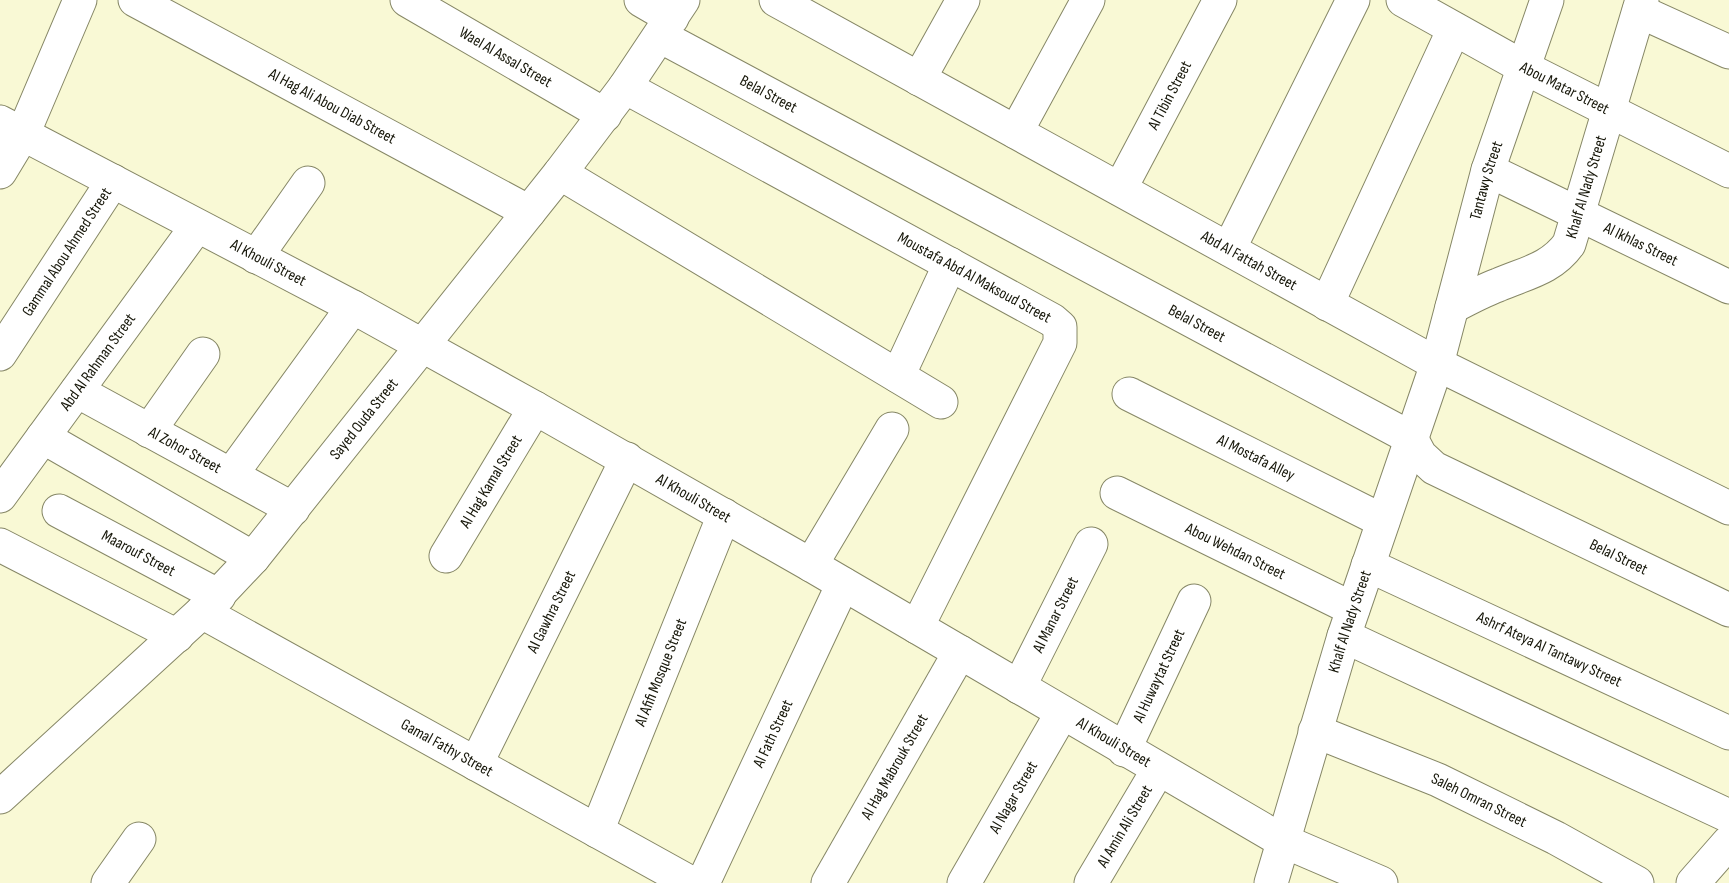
<svg xmlns="http://www.w3.org/2000/svg" width="1729" height="883" viewBox="0 0 1729 883" font-family="'Sofia Sans Condensed',sans-serif">
	<style>
		.lines { fill: none; stroke-linecap: round; stroke-linejoin: round }
		.minor-casing { stroke: #868766; stroke-width: 35 }
		.minor { stroke: #fff; stroke-width: 33 }
		.labels { text-anchor: middle; dominant-baseline: central; stroke-width: 4.5; stroke-linejoin: round; paint-order: stroke }
		.street-label { font-size: 16px; fill: #161609; stroke: #fff }
	</style>
	<rect width="100%" height="100%" fill="#f9f9d5"/>
	<g class="lines">
		<defs>
			<g id="minor">
				<path id="s1" d="M 135,0 L 529,212"/>
				<path id="s2" d="M 407,0 L 605,115"/>
				<path d="M 641,0 L 672,18"/>
				<path id="s3" d="M 776,0 L 1437,364 L 1729,508"/>
				<path id="s4" d="M 1403,0 L 1525,68 L 1729,171"/>
				<path d="M 1639,11 L 1729,52"/>
				<path id="s5" d="M 660,36 L 1411,438 L 1420,455 L 1434,468 L 1729,610"/>
				<path d="M 919,79 L 963,0"/>
				<path id="s6" d="M 625,87 L 1052,320 L 1060,327 L 1060,343 L 917,627"/>
				<path id="s7" d="M 0,122 L 353,307 L 535,408 L 811,565 L 1281,840 L 1381,883"/>
				<path d="M 1016,132 L 1088,0"/>
				<path id="s8" d="M 1488,170 L 1729,287"/>
				<path d="M 0,172 L 23,134 L 80,0"/>
				<path d="M 560,173 L 941,402"/>
				<path id="s9" d="M 1120,189 L 1220,0"/>
				<path d="M 1229,249 L 1353,0"/>
				<path d="M 256,257 L 308,183"/>
				<path d="M 1327,304 L 1454,29"/>
				<path id="s10" d="M 1452,307 C 1467,299 1482,291 1498,285 C 1526,273 1551,269 1569,244 L 1642,0"/>
				<path id="s11" d="M 0,354 L 113,181"/>
				<path d="M 898,376 L 950,264"/>
				<path id="s12" d="M 77,391 L 293,509"/>
				<path id="s13" d="M 1129,394 L 1383,521"/>
				<path d="M 149,431 L 203,354"/>
				<path d="M 43,437 L 253,558"/>
				<path d="M 231,475 L 353,307"/>
				<path id="s14" d="M 1117,493 L 1353,609"/>
				<path id="s15" d="M 0,496 L 197,226"/>
				<path id="s16" d="M 59,511 L 219,596"/>
				<path d="M 0,545 L 177,636"/>
				<path id="s17" d="M 446,556 L 535,408"/>
				<path d="M 811,565 L 892,429"/>
				<path id="s18" d="M 1368,565 L 1729,733"/>
				<path id="s19" d="M 202,612 L 691,883"/>
				<path d="M 1344,636 L 1729,816"/>
				<path id="s20" d="M 1019,687 L 1091,544"/>
				<path id="s21" d="M 1315,731 L 1438,780 L 1556,838 L 1637,883"/>
				<path id="s22" d="M 1124,750 L 1194,601"/>
				<path id="s23" d="M 476,764 L 627,459"/>
				<path id="s24" d="M 0,797 L 202,612 L 253,558 L 560,173 L 625,87 L 683,0"/>
				<path id="s25" d="M 597,831 L 724,515"/>
				<path d="M 108,883 L 139,839"/>
				<path id="s26" d="M 703,883 L 843,584"/>
				<path id="s27" d="M 828,883 L 960,652"/>
				<path id="s28" d="M 964,883 L 1062,713"/>
				<path id="s29" d="M 1091,883 L 1158,770"/>
				<path id="s30" d="M 1271,883 L 1344,636 L 1437,364 L 1488,170 L 1547,0"/>
				<path d="M 1693,883 L 1729,842"/>
			</g>
		</defs>
		<!-- minor casing -->
		<use href="#minor" class="minor-casing"/>
		<!-- minor -->
		<use href="#minor" class="minor"/>
	</g>
	<g class="labels">
		<!-- street labels -->
		<g class="street-label">
			<text stroke="none"><textPath href="#s2" startOffset="114">Wael Al Assal Street</textPath></text>
			<text stroke="none"><textPath href="#s4" startOffset="184">Abou Matar Street</textPath></text>
			<text stroke="none"><textPath href="#s5" startOffset="123">Belal Street</textPath></text>
			<text stroke="none"><textPath href="#s9" startOffset="106">Al Tibin Street</textPath></text>
			<text stroke="none"><textPath href="#s1" startOffset="224">Al Hag Ali Abou Diab Street</textPath></text>
			<text stroke="none"><textPath href="#s30" startOffset="735">Tantawy Street</textPath></text>
			<text stroke="none"><textPath href="#s10" startOffset="194">Khalf Al Nady Street</textPath></text>
			<text stroke="none"><textPath href="#s8" startOffset="170">Al Ikhlas Street</textPath></text>
			<text stroke="none"><textPath href="#s11" startOffset="122">Gammal Abou Ahmed Street</textPath></text>
			<text stroke="none"><textPath href="#s3" startOffset="540">Abd Al Fattah Street</textPath></text>
			<text stroke="none"><textPath href="#s7" startOffset="303">Al Khouli Street</textPath></text>
			<text stroke="none"><textPath href="#s6" startOffset="398">Moustafa Abd Al Maksoud Street</textPath></text>
			<text stroke="none"><textPath href="#s5" startOffset="609">Belal Street</textPath></text>
			<text stroke="none"><textPath href="#s15" startOffset="166">Abd Al Rahman Street</textPath></text>
			<text stroke="none"><textPath href="#s24" startOffset="526">Sayed Ouda Street</textPath></text>
			<text stroke="none"><textPath href="#s12" startOffset="123">Al Zohor Street</textPath></text>
			<text stroke="none"><textPath href="#s13" startOffset="142">Al Mostafa Alley</textPath></text>
			<text stroke="none"><textPath href="#s17" startOffset="87">Al Hag Kamal Street</textPath></text>
			<text stroke="none"><textPath href="#s7" startOffset="789">Al Khouli Street</textPath></text>
			<text stroke="none"><textPath href="#s14" startOffset="132">Abou Wehdan Street</textPath></text>
			<text stroke="none"><textPath href="#s16" startOffset="90">Maarouf Street</textPath></text>
			<text stroke="none"><textPath href="#s5" startOffset="1095">Belal Street</textPath></text>
			<text stroke="none"><textPath href="#s23" startOffset="170">Al Gawhra Street</textPath></text>
			<text stroke="none"><textPath href="#s20" startOffset="81">Al Manar Street</textPath></text>
			<text stroke="none"><textPath href="#s30" startOffset="273">Khalf Al Nady Street</textPath></text>
			<text stroke="none"><textPath href="#s18" startOffset="200">Ashrf Ateya Al Tantawy Street</textPath></text>
			<text stroke="none"><textPath href="#s25" startOffset="171">Al Afifi Mosque Street</textPath></text>
			<text stroke="none"><textPath href="#s22" startOffset="82">Al Huwaytat Street</textPath></text>
			<text stroke="none"><textPath href="#s26" startOffset="165">Al Fath Street</textPath></text>
			<text stroke="none"><textPath href="#s7" startOffset="1275">Al Khouli Street</textPath></text>
			<text stroke="none"><textPath href="#s19" startOffset="280">Gamal Fathy Street</textPath></text>
			<text stroke="none"><textPath href="#s27" startOffset="134">Al Hag Mabrouk Street</textPath></text>
			<text stroke="none"><textPath href="#s28" startOffset="99">Al Nagar Street</textPath></text>
			<text stroke="none"><textPath href="#s21" startOffset="178">Saleh Omran Street</textPath></text>
			<text stroke="none"><textPath href="#s29" startOffset="66">Al Amin Ali Street</textPath></text>
		</g>
	</g>
</svg>
